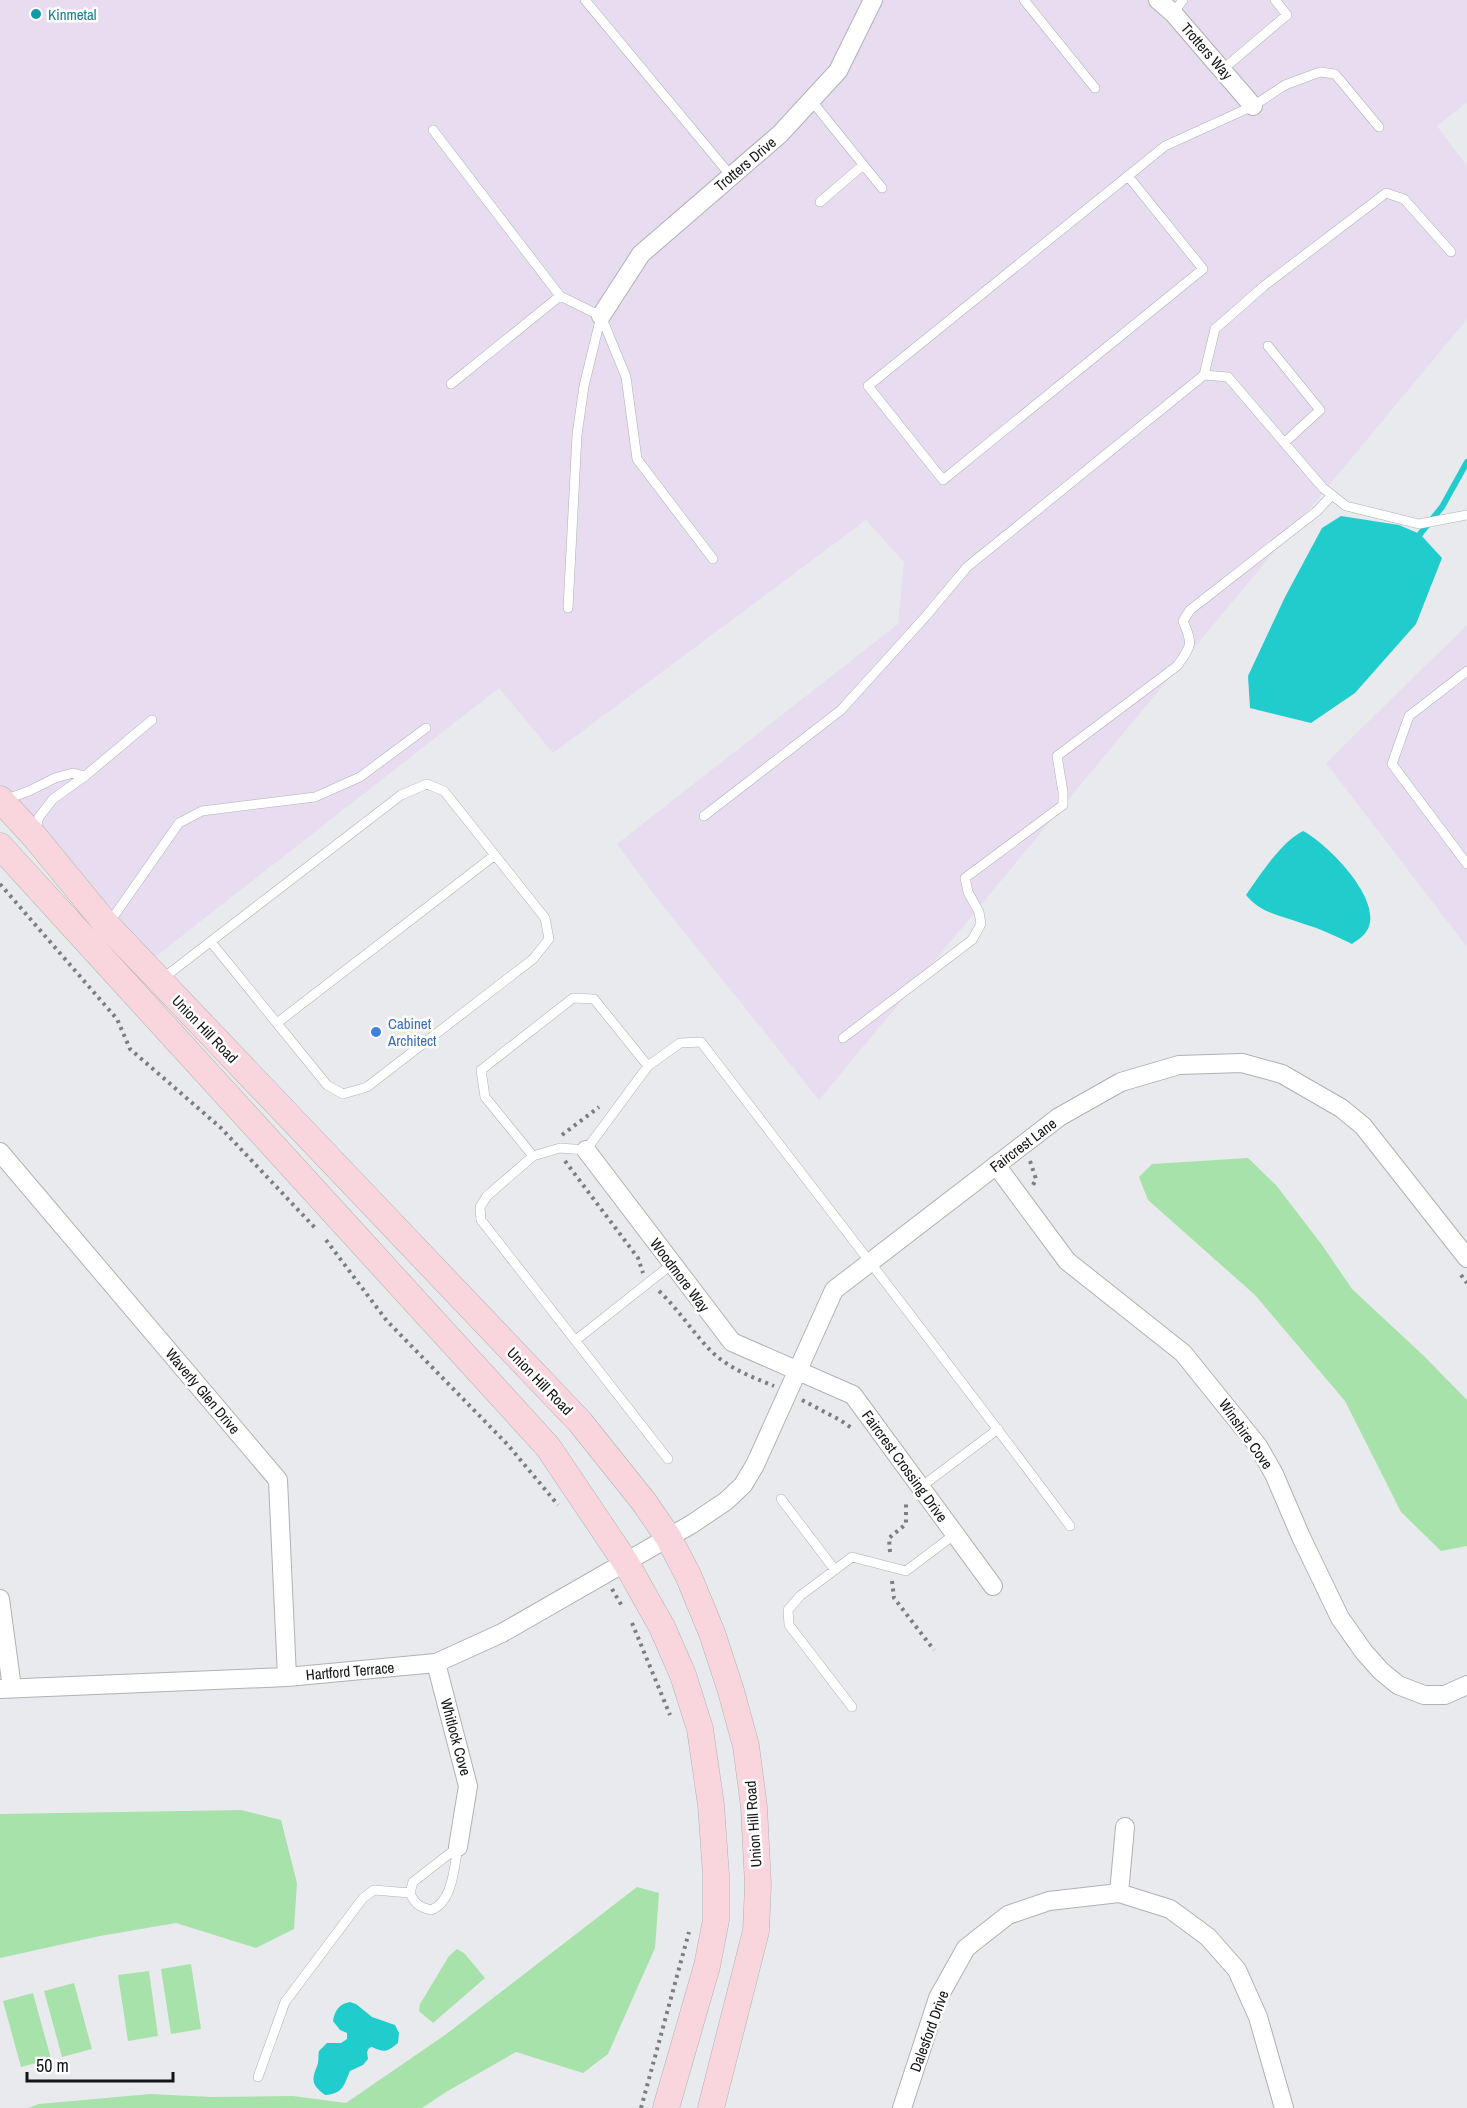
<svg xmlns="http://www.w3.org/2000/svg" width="1467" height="2108" viewBox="0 0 1467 2108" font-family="'Archivo Narrow',sans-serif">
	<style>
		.industrial { fill: #e7dcf0 }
		.green { fill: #a7e2ab }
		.water { fill: #21cccd }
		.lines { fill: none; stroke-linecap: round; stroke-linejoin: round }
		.stream { stroke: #21cccd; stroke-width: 6 }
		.lane-casing { stroke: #b0b1b3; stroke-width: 10 }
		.street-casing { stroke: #b0b1b3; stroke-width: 20 }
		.secondary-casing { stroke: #b0b1b3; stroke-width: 27 }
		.path { stroke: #7c7d7f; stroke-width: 4; stroke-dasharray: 3 4.5; stroke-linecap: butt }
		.lane { stroke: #fff; stroke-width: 9 }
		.street { stroke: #fff; stroke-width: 18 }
		.secondary { stroke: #f9d6de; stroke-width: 26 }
		.culture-dot { fill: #0f9aa8; stroke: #fff; stroke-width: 2 }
		.shop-dot { fill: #3f7fe0; stroke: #fff; stroke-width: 2 }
		.labels { text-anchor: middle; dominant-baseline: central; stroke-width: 5; stroke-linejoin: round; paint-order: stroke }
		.culture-label { font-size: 15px; fill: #0d838f; stroke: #fff; text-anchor: start }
		.street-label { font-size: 15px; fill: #141516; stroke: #fff }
		.shop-label { font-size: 15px; fill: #366cbe; stroke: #fff; text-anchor: start }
	</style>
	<rect width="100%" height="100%" fill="#e9eaed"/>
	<!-- industrial -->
	<path class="industrial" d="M 0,0 L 1467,0 L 1467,102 L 1437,126 L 1467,166 L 1467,319 L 819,1100 L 656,897 L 617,844 L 898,624 L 904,562 L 866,520 L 553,753 L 499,688 L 151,960 L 0,789 Z
		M 1467,625 L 1467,947 L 1326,763 Z"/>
	<!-- green -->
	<path class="green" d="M 1248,1158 L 1276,1185 L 1322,1245 L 1352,1289 L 1424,1356 L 1467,1400 L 1467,1546 L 1441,1551 L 1401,1512 L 1345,1401 L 1255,1295 L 1148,1200 L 1139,1177 L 1152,1164 Z
		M 241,1810 L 281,1820 L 297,1883 L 294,1929 L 256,1948 L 176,1923 L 100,1936 L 0,1958 L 0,1814 Z
		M 637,1887 L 659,1893 L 655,1948 L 608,2054 L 583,2073 L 516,2052 L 446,2092 L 422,2108 L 28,2108 L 39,2104 L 150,2094 L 212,2097 L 293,2096 L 346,2103 L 445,2035 Z
		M 457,1949 L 464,1953 L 485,1978 L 433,2023 L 419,2011 L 420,2004 L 449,1956 Z
		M 191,1964 L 201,2029 L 171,2034 L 161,1969 Z
		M 149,1971 L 158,2036 L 128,2041 L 118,1975 Z
		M 74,1983 L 92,2049 L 62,2057 L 44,1991 Z
		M 33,1993 L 51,2059 L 21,2067 L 3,2001 Z"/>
	<!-- water -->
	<path class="water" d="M 1341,516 L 1399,525 L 1420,534 L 1442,558 L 1416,624 L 1355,693 L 1311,723 L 1250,708 L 1248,676 L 1285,597 L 1322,528 Z
		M 1303,831 C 1327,843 1387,903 1366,932 C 1363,937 1356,941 1352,944 C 1336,936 1321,929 1304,924 C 1283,916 1261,914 1246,895 C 1260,875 1281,842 1303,831 Z
		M 350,2002 L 356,2004 L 372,2017 L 395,2025 L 399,2033 L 398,2043 C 387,2052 385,2053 372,2047 L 369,2048 L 367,2052 L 368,2059 L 363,2065 L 350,2071 C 344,2085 343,2094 325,2095 C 312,2085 311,2081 317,2066 C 319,2062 318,2056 319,2051 L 327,2043 L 341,2043 L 347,2039 L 347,2033 L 340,2030 L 333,2021 C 335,2010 339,2004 350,2002 Z"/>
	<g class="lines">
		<!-- stream -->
		<path class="stream" d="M 1420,534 L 1442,507 L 1467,462"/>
		<defs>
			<path id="lane" d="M 585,0 L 731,176
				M 1024,0 L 1095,88
				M 1173,13 L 1183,0
				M 1222,70 L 1287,15 L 1275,0
				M 811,100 L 882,188
				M 433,130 L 560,296 L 601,316 L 626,377 L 637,459 L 713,559
				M 1128,176 L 1203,269 L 943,480 L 868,386 L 1165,146 L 1253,106 L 1285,85 L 1320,72 L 1335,74 L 1379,127
				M 820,202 L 863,165
				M 1268,346 L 1320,410 L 1284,443
				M 1204,375 L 1215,329 L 1264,286 L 1386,193 L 1404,199 L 1451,252
				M 451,384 L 560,296
				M 568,608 L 577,435 L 584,386 L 601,316
				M 1467,671 L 1409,716 L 1392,764 L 1467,864
				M 4,800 L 29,791 L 55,778 L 73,773 L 85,776
				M 704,816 L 841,710 L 926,616 L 967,567 L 1204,375 L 1228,377 L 1323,488 L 1346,506 L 1419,524 L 1467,515
				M 35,831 L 39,817 L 53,799 L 85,776 L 152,720
				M 109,923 L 179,823 L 202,811 L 315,797 L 360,777 L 426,728
				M 162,979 L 401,795 L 427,784 L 444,791 L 545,918 L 549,939 L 533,959 L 367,1087 L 343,1094 L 327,1085 L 211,942
				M 277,1023 L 495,855
				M 843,1038 L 972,940 L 981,924 L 979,912 L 968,892 L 965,878 L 1063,805 L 1063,792 L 1057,756 L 1177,666 C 1192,645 1193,645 1183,621 L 1190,610 L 1317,511 L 1332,495
				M 533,1156 L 560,1148 L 586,1150 L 648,1066
				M 576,1340 L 672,1264
				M 668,1459 L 481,1220 L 480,1207 L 487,1196 L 533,1156 L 485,1097 L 481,1070 L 573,998 L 594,999 L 648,1066 L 680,1043 L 701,1042 C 824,1203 949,1363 1070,1526
				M 921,1487 L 998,1429
				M 781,1499 L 835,1570
				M 852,1707 L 789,1625 L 788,1610 L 800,1596 L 852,1557 L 906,1571 L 955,1534
				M 410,1893 C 415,1904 419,1907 431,1910 C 453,1902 454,1867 458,1847
				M 258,2077 L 285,2002 L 363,1898 L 374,1890 L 410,1893 L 413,1882 L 458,1847"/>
			<path id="street" d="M 1158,0 L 1173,13 L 1253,106
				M 601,316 L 641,254 L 780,134 L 838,71 L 873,0
				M 586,1150 L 732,1342 L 853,1395 L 993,1586
				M 0,1152 L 278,1480 L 287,1677
				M 996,1165 L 1067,1261 L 1183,1353 L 1258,1446 L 1274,1474 L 1301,1537 L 1340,1618 L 1364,1652 L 1381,1671 L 1398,1685 L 1424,1695 L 1445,1695 L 1467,1685
				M 0,1599 L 12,1688
				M 436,1663 L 468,1786 L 458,1847
				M 0,1689 L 287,1677 L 436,1663 L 502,1633 L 692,1524 L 726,1501 L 743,1485 L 755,1465 L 834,1290 L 1059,1117 L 1121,1082 L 1179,1065 L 1242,1063 L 1282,1074 L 1341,1108 L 1363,1126 L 1467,1258
				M 1119,1893 L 1125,1827
				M 902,2108 L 938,1998 L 966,1948 L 1008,1915 L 1049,1901 L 1119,1893 L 1170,1909 L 1208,1937 L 1237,1970 L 1258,2017 L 1284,2108"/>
			<path id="secondary" d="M 0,799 L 34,836 L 107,925 L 580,1422 L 644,1502 L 668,1537 L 688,1575 L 712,1633 L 731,1691 L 746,1746 L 754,1807 L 758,1885 L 756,1931 L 711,2108
				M 0,846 L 548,1447 L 626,1563 L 662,1627 L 683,1675 L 700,1729 L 711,1805 L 716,1875 L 716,1920 L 707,1966 L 666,2108"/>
		</defs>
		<!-- lane casing -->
		<use href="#lane" class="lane-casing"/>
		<!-- street casing -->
		<use href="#street" class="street-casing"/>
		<!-- secondary casing -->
		<use href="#secondary" class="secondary-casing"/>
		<!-- path -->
		<path class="path" d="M 0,884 L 117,1019 L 130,1049 L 221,1128 L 317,1230
			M 562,1135 L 599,1107
			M 565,1161 L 638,1258 L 643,1273
			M 1030,1161 L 1036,1179 L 1033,1185
			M 326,1240 L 387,1321 L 508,1445 L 558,1505
			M 1461,1275 L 1467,1283
			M 659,1291 C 679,1310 693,1333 712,1352 C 730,1369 752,1377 774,1386
			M 802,1400 L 840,1420 L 853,1429
			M 890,1552 L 889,1538 L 906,1524 L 906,1500
			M 892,1581 L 894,1598 L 934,1650
			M 612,1589 L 622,1606
			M 632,1623 L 670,1715
			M 641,2108 L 689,1932"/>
		<!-- lane -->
		<use href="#lane" class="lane"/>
		<!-- street -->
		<use href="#street" class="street"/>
		<!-- secondary -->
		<use href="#secondary" class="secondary"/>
	</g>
	<!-- markers -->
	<circle class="culture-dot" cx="36" cy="14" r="6"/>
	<circle class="shop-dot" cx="376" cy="1032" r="6"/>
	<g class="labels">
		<!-- culture labels -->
		<g class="culture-label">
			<text x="48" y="14">Kinmetal</text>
		</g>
		<!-- street labels -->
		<g class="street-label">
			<text transform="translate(1207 51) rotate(49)">Trotters Way</text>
			<text transform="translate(745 164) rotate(-40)">Trotters Drive</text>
			<text transform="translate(205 1029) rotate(46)">Union Hill Road</text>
			<text transform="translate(1023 1145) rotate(-37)">Faircrest Lane</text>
			<text transform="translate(680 1275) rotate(53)">Woodmore Way</text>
			<text transform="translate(540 1381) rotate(46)">Union Hill Road</text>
			<text transform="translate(203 1391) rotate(50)">Waverly Glen Drive</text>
			<text transform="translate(1246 1434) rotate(55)">Winshire Cove</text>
			<text transform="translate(905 1466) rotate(54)">Faircrest Crossing Drive</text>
			<text transform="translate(350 1671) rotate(-5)">Hartford Terrace</text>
			<text transform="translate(456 1737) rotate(75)">Whitlock Cove</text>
			<text transform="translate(753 1824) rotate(-94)">Union Hill Road</text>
			<text transform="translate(929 2031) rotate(-70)">Dalesford Drive</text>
		</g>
		<!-- shop labels -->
		<g class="shop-label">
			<text x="388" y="1023">Cabinet<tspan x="388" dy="17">Architect</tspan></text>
		</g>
	</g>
	<!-- scale -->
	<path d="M27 2072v9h146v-9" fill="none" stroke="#141516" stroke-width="3"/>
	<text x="36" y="2072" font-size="18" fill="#141516" stroke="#ffffff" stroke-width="4.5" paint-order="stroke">50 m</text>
</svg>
